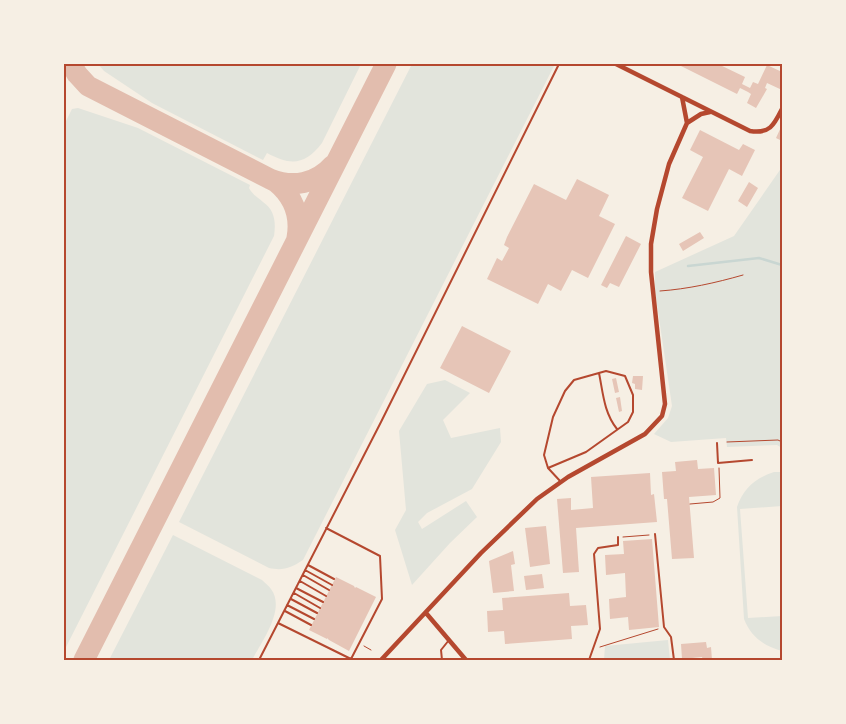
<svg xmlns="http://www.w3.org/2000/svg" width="846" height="724" viewBox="0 0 846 724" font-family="Ubuntu,sans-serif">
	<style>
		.green { fill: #e2e4dc }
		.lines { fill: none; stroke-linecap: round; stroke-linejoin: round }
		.stream { stroke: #c9d6d2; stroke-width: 2.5 }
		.taxiway { stroke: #e2bdae; stroke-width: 21 }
		.building { fill: #e6c5b7 }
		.path { stroke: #b5482f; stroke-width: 1 }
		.service { stroke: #b5482f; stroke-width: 2 }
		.minor { stroke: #b5482f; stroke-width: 4.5 }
		.neatline { fill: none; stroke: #b5482f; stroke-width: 2 }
	</style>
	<rect width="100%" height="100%" fill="#f6efe4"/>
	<!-- green -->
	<path class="green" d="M 98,64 L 361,64 L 322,143 C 305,165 291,166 267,153 L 263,160 L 152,103 L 104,71 Z
		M 412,64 L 555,64 L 303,560 C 291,568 283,571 269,568 L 179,522 Z
		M 78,108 L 138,128 L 250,185 L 249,188 C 253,195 257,197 263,202 C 275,210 276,223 274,236 L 64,651 L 64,125 L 72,109 Z
		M 782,167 L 782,448 L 777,445 L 727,447 L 726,438 L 671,442 L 654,434 L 668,418 L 672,406 L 655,291 L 655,272 L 734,236 Z
		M 445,380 L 470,393 L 443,420 L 451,438 L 500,428 L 501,442 L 472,489 L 427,513 L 418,522 L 422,529 L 466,501 L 477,517 L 450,543 L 412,585 L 395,530 L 406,510 L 399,431 L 427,384 Z
		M 774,472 L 782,472 L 782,506 L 740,509 L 748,618 L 782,616 L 782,651 C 764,646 751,637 744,619 L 737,507 C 743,489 755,478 774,472 Z
		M 173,535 L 262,580 C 265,583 269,586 271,589 C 286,609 262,641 252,660 L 109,660 Z
		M 668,640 L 670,660 L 604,660 L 605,646 Z"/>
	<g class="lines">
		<!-- stream -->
		<path class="stream" d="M 688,266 L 759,258 L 782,265"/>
		<!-- taxiway -->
		<path class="taxiway" d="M 71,64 L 77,74 L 88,86 L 276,182 C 293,196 301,216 297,238
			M 270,179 C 293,188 316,184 333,165
			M 84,660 L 386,64"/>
	</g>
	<!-- building -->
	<path class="building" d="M 677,64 L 718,64 L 745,77 L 742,84 L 750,88 L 753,82 L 758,84 L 767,65 L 782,72 L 782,90 L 767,83 L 765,88 L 767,89 L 756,108 L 747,103 L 751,94 L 748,92 L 740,88 L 737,94 Z
		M 782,125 L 782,141 L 776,138 Z
		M 700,130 L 739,150 L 743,144 L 755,150 L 742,176 L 729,169 L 708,211 L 682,198 L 703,157 L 690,150 Z
		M 577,179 L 609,195 L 599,216 L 615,224 L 588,278 L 572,270 L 561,291 L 548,284 L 538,304 L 487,279 L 497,258 L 502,261 L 509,248 L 504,245 L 507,237 L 534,184 L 566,200 Z
		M 749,182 L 758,188 L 747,207 L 738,201 Z
		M 700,232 L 704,238 L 683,251 L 679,244 Z
		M 626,236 L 641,244 L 619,287 L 610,283 L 607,288 L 601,285 Z
		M 462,326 L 511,351 L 489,393 L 440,368 Z
		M 633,376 L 643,376 L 642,390 L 635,389 L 635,384 L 632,383 Z
		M 616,378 L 619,392 L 615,393 L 612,379 Z
		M 620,397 L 622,411 L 619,412 L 616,398 Z
		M 697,460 L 698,469 L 714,468 L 716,495 L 689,497 L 694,558 L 672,559 L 667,499 L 664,499 L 662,472 L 676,471 L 675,462 Z
		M 650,473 L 651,495 L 654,494 L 657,522 L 576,528 L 579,572 L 563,573 L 557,499 L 571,498 L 571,510 L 593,508 L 591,477 Z
		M 546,526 L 550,564 L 530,567 L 525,528 Z
		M 652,539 L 659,627 L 629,630 L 628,617 L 610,619 L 609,599 L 626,597 L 625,573 L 606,575 L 605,555 L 624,554 L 623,541 Z
		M 513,551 L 515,564 L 511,565 L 514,591 L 493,593 L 489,561 Z
		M 542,574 L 544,588 L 526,590 L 524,576 Z
		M 336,577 L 354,586 L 355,588 L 356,587 L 376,597 L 349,651 L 329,640 L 327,638 L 327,639 L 309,630 Z
		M 569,593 L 570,606 L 586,605 L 588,625 L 571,626 L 572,639 L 505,644 L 504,631 L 488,632 L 487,611 L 503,610 L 502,598 Z
		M 706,642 L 707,648 L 711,647 L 712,660 L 703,660 L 702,657 L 682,659 L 681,644 Z"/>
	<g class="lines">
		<!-- path -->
		<path class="path" d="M 660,291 C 688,289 715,283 743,275
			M 727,442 L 778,440 L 782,442
			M 690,504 L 713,502 L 720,498 L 719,468
			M 623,537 L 649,535
			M 364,646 L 371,650
			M 600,647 L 658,629"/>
		<!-- service -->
		<path class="service" d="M 599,373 C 603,393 604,413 617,429
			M 717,443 L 718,463 L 752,460
			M 548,468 L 586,452 L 628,422 L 633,412 L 633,395 L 625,376 L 606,371 L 574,380 L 565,391 L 553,417 L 544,455 L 548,468 L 561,482
			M 655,534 L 664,627 L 671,637 L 674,660
			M 308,565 L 334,579
			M 305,570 L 332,585
			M 303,575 L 329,590
			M 300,581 L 326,596
			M 296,588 L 323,602
			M 294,593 L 320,608
			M 291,599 L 317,613
			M 287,605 L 314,619
			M 285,611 L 311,625
			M 278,623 L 351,659 L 382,599 L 380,556 L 326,528
			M 259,660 L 381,422 L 559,64
			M 442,660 L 441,650 L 449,640
			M 589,660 L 600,629 L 594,554 L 598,548 L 618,545 L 618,537"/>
		<!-- minor -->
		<path class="minor" d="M 616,64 L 750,131 C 770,134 774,125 782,109
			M 682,97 L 687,123
			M 426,613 L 466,660
			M 381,660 L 481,553 L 537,499 L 568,477 L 645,434 L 662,416 L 665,404 L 651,272 L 651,244 L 657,209 L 669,164 L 687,123 L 701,114 L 710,112"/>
	</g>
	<!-- border -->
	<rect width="846" height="724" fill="none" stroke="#f6efe4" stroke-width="130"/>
	<rect x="65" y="65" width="716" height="594" class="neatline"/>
</svg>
